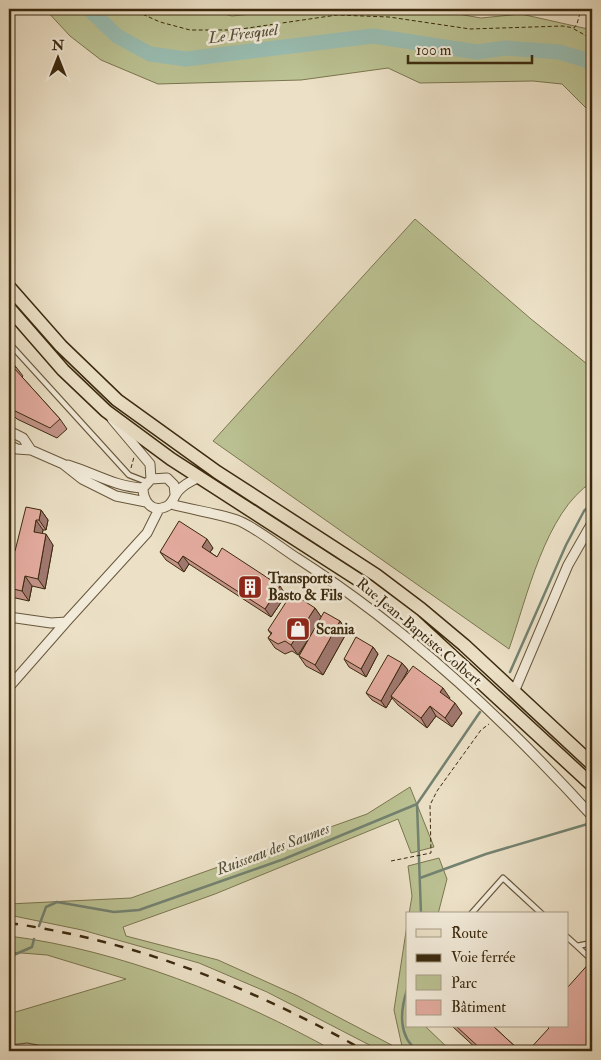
<svg xmlns="http://www.w3.org/2000/svg" width="601" height="1060" viewBox="0 0 601 1060" font-family="'IM FELL Double Pica',serif">
	<style>
		.green { fill: #bbc293; stroke: #7b7650 }
		.lines { fill: none; stroke-linecap: round; stroke-linejoin: round }
		.stream { stroke: #738271; stroke-width: 2.5 }
		.river { stroke: #99beb3; stroke-width: 15 }
		.lane-casing { stroke: #67573c; stroke-width: 7 }
		.street-casing { stroke: #67573c; stroke-width: 11 }
		.primary-casing { stroke: #3b290d; stroke-width: 15 }
		.path { stroke: #3b290d; stroke-width: 1; stroke-dasharray: 4 2.5; stroke-linecap: butt }
		.lane { stroke: #f3ecdb; stroke-width: 4.5 }
		.street { stroke: #f3ecdb; stroke-width: 9 }
		.primary { stroke: #ece1c7; stroke-width: 12 }
		.rail { stroke: #3b290d; stroke-width: 2.5; stroke-dasharray: 9 9; stroke-linecap: butt }
		.wall { fill: #c4948a; stroke: #3b290d }
		.shaded-wall { fill: #a07870; stroke: #3b290d }
		.building { fill: #e4aca0; stroke: #3b290d }
		.labels { text-anchor: middle; dominant-baseline: central; stroke-width: 5; stroke-linejoin: round; paint-order: stroke }
		.poi-label { font-size: 15px; font-weight: bold; fill: #3b290d; stroke: #f3ecdb; text-anchor: start }
		.street-label { font-size: 15px; fill: #3b290d; stroke: #f3ecdb }
		.water-label { font-size: 16px; font-style: italic; fill: #524e36; stroke: #f3ecdb }
	</style>
	<rect width="100%" height="100%" fill="#ece1c7"/>
	<filter id="stains"><feTurbulence type="fractalNoise" baseFrequency=".004" numOctaves="4"/><feColorMatrix values="0 0 0 0 .2 0 0 0 0 .09 0 0 0 0 .02 0 0 0 .5 -.17"/></filter>
	<radialGradient id="worn" r=".72"><stop offset=".6" stop-color="#630" stop-opacity="0"/><stop offset="1" stop-color="#630" stop-opacity=".3"/></radialGradient>
	<!-- green -->
	<path class="green" d="M 45,9 L 204,9 L 232,16 L 300,9 L 429,9 L 481,18 L 521,14 L 588,29 L 592,35 L 592,126 L 587,109 L 562,84 L 533,81 L 420,83 L 388,68 L 301,80 L 158,84 L 101,60 L 70,36 Z
		M 415,219 L 531,319 L 592,368 L 592,482 C 545,512 527,598 509,649 L 213,441 Z
		M 410,787 L 434,847 L 411,853 L 398,819 L 215,894 L 123,927 L 126,936 L 218,960 L 298,996 L 403,1051 L 394,1010 L 407,925 L 407,1026 L 425,1026 L 451,1051 L 381,1051 L 267,992 L 199,963 L 82,930 L 9,915 L 9,904 L 131,898 L 367,814 Z
		M 439,858 L 447,879 L 438,914 L 409,914 L 412,896 L 408,866 Z
		M 9,936 C 120,950 237,997 334,1051 L 9,1051 L 9,1014 L 126,979 L 47,955 L 9,952 Z"/>
	<g class="lines">
		<!-- stream -->
		<path class="stream" d="M 510,672 L 566,545 L 584,511 L 592,503
			M 417,804 L 421,914
			M 420,878 L 486,854 L 591,823
			M 39,926 L 46,907 L 57,902 L 114,912 L 139,910 L 284,859 L 417,804 L 480,712
			M 9,957 L 32,947 L 34,939
			M 407,990 C 400,1011 398,1037 418,1051"/>
		<!-- river -->
		<path class="river" d="M 89,9 L 117,36 L 150,54 L 186,59 L 373,36 L 477,52 L 506,48 L 559,52 L 586,60 L 592,65"/>
		<defs>
			<path id="lane" d="M 9,343 L 129,475 L 147,482
				M 471,914 L 503,878 L 542,914
				M 567,937 L 577,946 L 592,943
				M 577,946 L 592,960
				M 9,1048 L 27,1046 L 53,1051"/>
			<path id="street" d="M 112,419 L 150,464 L 151,479
				M 9,431 L 23,438 L 31,450
				M 9,445 L 17,449 L 31,450 L 63,464 L 82,479 L 116,496 L 146,502
				M 68,465 C 94,473 116,487 143,488
				M 175,494 L 174,485 L 167,478 L 151,479 L 143,488 C 143,500 151,513 165,507 C 171,505 172,501 175,496 C 179,487 192,480 200,477
				M 171,504 C 192,510 216,513 237,520 C 254,526 281,548 297,558 C 408,629 504,719 592,816
				M 9,617 L 51,623 L 66,622 L 147,533 L 159,509
				M 9,687 L 66,622
				M 514,692 L 568,565 L 592,523"/>
			<path id="primary" d="M 9,287 L 61,346 L 117,400 L 217,472 L 376,575 L 421,609 L 464,645 L 592,764
				M 9,308 L 63,370 L 106,411 L 171,459 L 368,586 L 412,619 L 592,785"/>
		</defs>
		<!-- lane casing -->
		<use href="#lane" class="lane-casing"/>
		<!-- street casing -->
		<use href="#street" class="street-casing"/>
		<!-- primary casing -->
		<use href="#primary" class="primary-casing"/>
		<!-- path -->
		<path class="path" d="M 131,9 L 160,22 L 190,30 L 234,30 L 337,15 L 389,17 L 470,29 L 563,26 L 574,28 L 577,24 L 581,9
			M 574,29 L 592,39
			M 131,468 L 134,457
			M 391,861 L 431,853 L 430,805 L 437,791 L 481,730 L 489,724"/>
		<!-- lane -->
		<use href="#lane" class="lane"/>
		<!-- street -->
		<use href="#street" class="street"/>
		<!-- primary -->
		<use href="#primary" class="primary"/>
		<!-- rail -->
		<path class="rail" d="M 9,923 C 134,940 256,989 365,1051"/>
	</g>
	<!-- wall -->
	<path class="wall" d="M 9,359 L 16,367 L 23,376 L 22,377 L 60,419 L 67,429 L 57,438 L 17,419 L 9,411 Z
		M 41,510 L 48,520 L 46,530 L 43,530 L 42,534 L 53,545 L 45,589 L 32,586 L 29,601 L 11,597 L 9,595 L 9,554 L 15,551 Z
		M 213,548 L 210,552 L 217,557 L 286,595 L 271,617 L 189,564 L 184,572 L 166,560 L 160,552 Z
		M 315,608 L 321,617 L 340,621 L 347,632 L 323,675 L 306,666 L 299,656 L 312,634 L 298,655 L 292,651 L 285,654 L 275,648 L 268,638 L 271,634 L 268,630 Z
		M 373,647 L 378,654 L 366,677 L 349,667 L 344,659 Z
		M 402,663 L 408,670 L 400,684 L 450,698 L 449,699 L 462,713 L 452,727 L 436,716 L 427,728 L 398,705 L 392,698 L 386,708 L 372,700 L 366,693 Z
		M 452,1026 L 493,1026 L 520,1051 L 479,1051 Z"/>
	<!-- shaded-wall -->
	<path class="shaded-wall" d="M 41,510 L 48,520 L 46,530 L 39,520 Z
		M 36,520 L 43,530 L 41,542 L 34,532 Z
		M 46,534 L 53,545 L 45,589 L 38,579 Z
		M 207,539 L 213,548 L 208,555 L 202,547 Z
		M 183,556 L 189,564 L 184,572 L 178,563 Z
		M 25,576 L 32,586 L 29,601 L 22,591 Z
		M 280,586 L 286,595 L 271,617 L 265,609 Z
		M 315,608 L 322,618 L 298,655 L 291,645 Z
		M 340,621 L 347,632 L 323,675 L 315,665 Z
		M 373,647 L 378,654 L 366,677 L 361,669 Z
		M 402,663 L 408,670 L 393,697 L 391,696 L 392,698 L 386,708 L 381,701 Z
		M 443,688 L 450,698 L 447,702 L 440,692 Z
		M 455,703 L 462,713 L 452,727 L 445,718 Z
		M 430,706 L 436,716 L 427,728 L 421,718 Z"/>
	<!-- building -->
	<path class="building" d="M 9,359 L 16,367 L 14,368 L 60,419 L 50,428 L 9,408 Z
		M 26,507 L 41,510 L 39,520 L 36,520 L 34,532 L 46,534 L 38,579 L 25,576 L 22,591 L 9,588 L 9,550 L 15,551 Z
		M 179,521 L 207,539 L 202,547 L 217,557 L 222,548 L 280,586 L 265,609 L 183,556 L 178,563 L 160,552 Z
		M 292,593 L 315,608 L 291,645 L 285,641 L 278,644 L 268,638 L 272,633 L 268,630 Z
		M 324,612 L 340,621 L 315,665 L 299,656 Z
		M 356,637 L 373,647 L 361,669 L 344,659 Z
		M 388,655 L 402,663 L 381,701 L 366,693 Z
		M 413,666 L 443,688 L 440,692 L 455,703 L 445,718 L 430,706 L 421,718 L 391,696 Z
		M 592,960 L 592,1051 L 528,1051 L 549,1028 L 547,1026 L 567,1026 L 567,988 Z
		M 456,1026 L 493,1026 L 520,1051 L 483,1051 Z"/>
	<!-- icons -->
	<defs>
		<symbol id="building-square" viewBox="-11 -11 22 22"><rect x="-9" y="-9" width="18" height="18" rx="4" fill="#8f2418" stroke="#f3ecdb"/><path d="M-4-6H4V6H1V3H-1V6H-4ZM-2.5-4.3h1.7v1.8h-1.7ZM.8-4.3h1.7v1.8H.8ZM-2.5-1h1.7V.8h-1.7ZM.8-1h1.7V.8H.8Z" fill="#fff"/></symbol>
		<symbol id="shop-square" viewBox="-11 -11 22 22"><rect x="-9" y="-9" width="18" height="18" rx="4" fill="#8f2418" stroke="#f3ecdb"/><path d="M-5-2.5h2.3a2.7 3.5 0 0 1 5.4 0H5L5.5 6h-11ZM-1.5-2.5h3a1.5 2.3 0 0 0-3 0Z" fill="#fff"/></symbol>
	</defs>
	<g fill-rule="evenodd">
		<use href="#building-square" x="236" y="573" width="28" height="28"/>
		<use href="#shop-square" x="284" y="615" width="28" height="28"/>
	</g>
	<g class="labels">
		<!-- poi labels -->
		<g class="poi-label">
			<text x="268" y="578">Transports<tspan x="268" dy="17">Basto &amp; Fils</tspan></text>
			<text x="316" y="629">Scania</text>
		</g>
		<!-- street labels -->
		<g class="street-label">
			<text transform="translate(419 632) rotate(40)">Rue Jean-Baptiste Colbert</text>
		</g>
		<!-- water labels -->
		<g class="water-label">
			<text transform="translate(243 34) rotate(-7)">Le Fresquel</text>
			<text transform="translate(273 849) rotate(-21)">Ruisseau des Saumes</text>
		</g>
	</g>
	<!-- margin -->
	<rect width="601" height="1060" fill="none" stroke="#ece1c7" stroke-width="30"/>
	<rect x="10" y="10" width="581" height="1040" fill="none" stroke="#3b290d" stroke-width="2.5"/>
	<rect x="15" y="15" width="571" height="1030" fill="none" stroke="#3b290d"/>
	<!-- legend -->
	<rect x="406" y="912" width="162" height="115" fill="#f3ecdb" stroke="#a99e89"/>
	<rect x="416" y="929" width="25" height="8" fill="#ece1c7" stroke="#a99e89"/>
	<text x="451" y="938" font-size="15" fill="#3b290d">Route</text>
	<rect x="416" y="954" width="25" height="8" fill="#3b290d" stroke="#a99e89"/>
	<text x="451" y="962" font-size="15" fill="#3b290d">Voie ferrée</text>
	<rect x="416" y="975" width="25" height="15" fill="#bbc293" stroke="#a99e89"/>
	<text x="451" y="988" font-size="15" fill="#3b290d">Parc</text>
	<rect x="416" y="1000" width="25" height="15" fill="#e4aca0" stroke="#a99e89"/>
	<text x="451" y="1012" font-size="15" fill="#3b290d">Bâtiment</text>
	<!-- north arrow -->
	<g transform="translate(58 58)" stroke="#f3ecdb" stroke-width="4" paint-order="stroke">
	<path d="M0-4L9 19L0 12L-9 19Z" fill="#3b290d"/>
	<text y="-8" font-size="14" font-weight="bold" text-anchor="middle" fill="#3b290d">N</text>
	</g>
	<!-- scale -->
	<path d="M408 55v8h124v-8" fill="none" stroke="#3b290d" stroke-width="2.5"/>
	<text x="416" y="55" font-size="15" fill="#3b290d" stroke="#f3ecdb" stroke-width="4" paint-order="stroke">100 m</text>
	<rect width="100%" height="100%" filter="url(#stains)"/>
	<rect width="100%" height="100%" fill="url(#worn)"/>
</svg>
